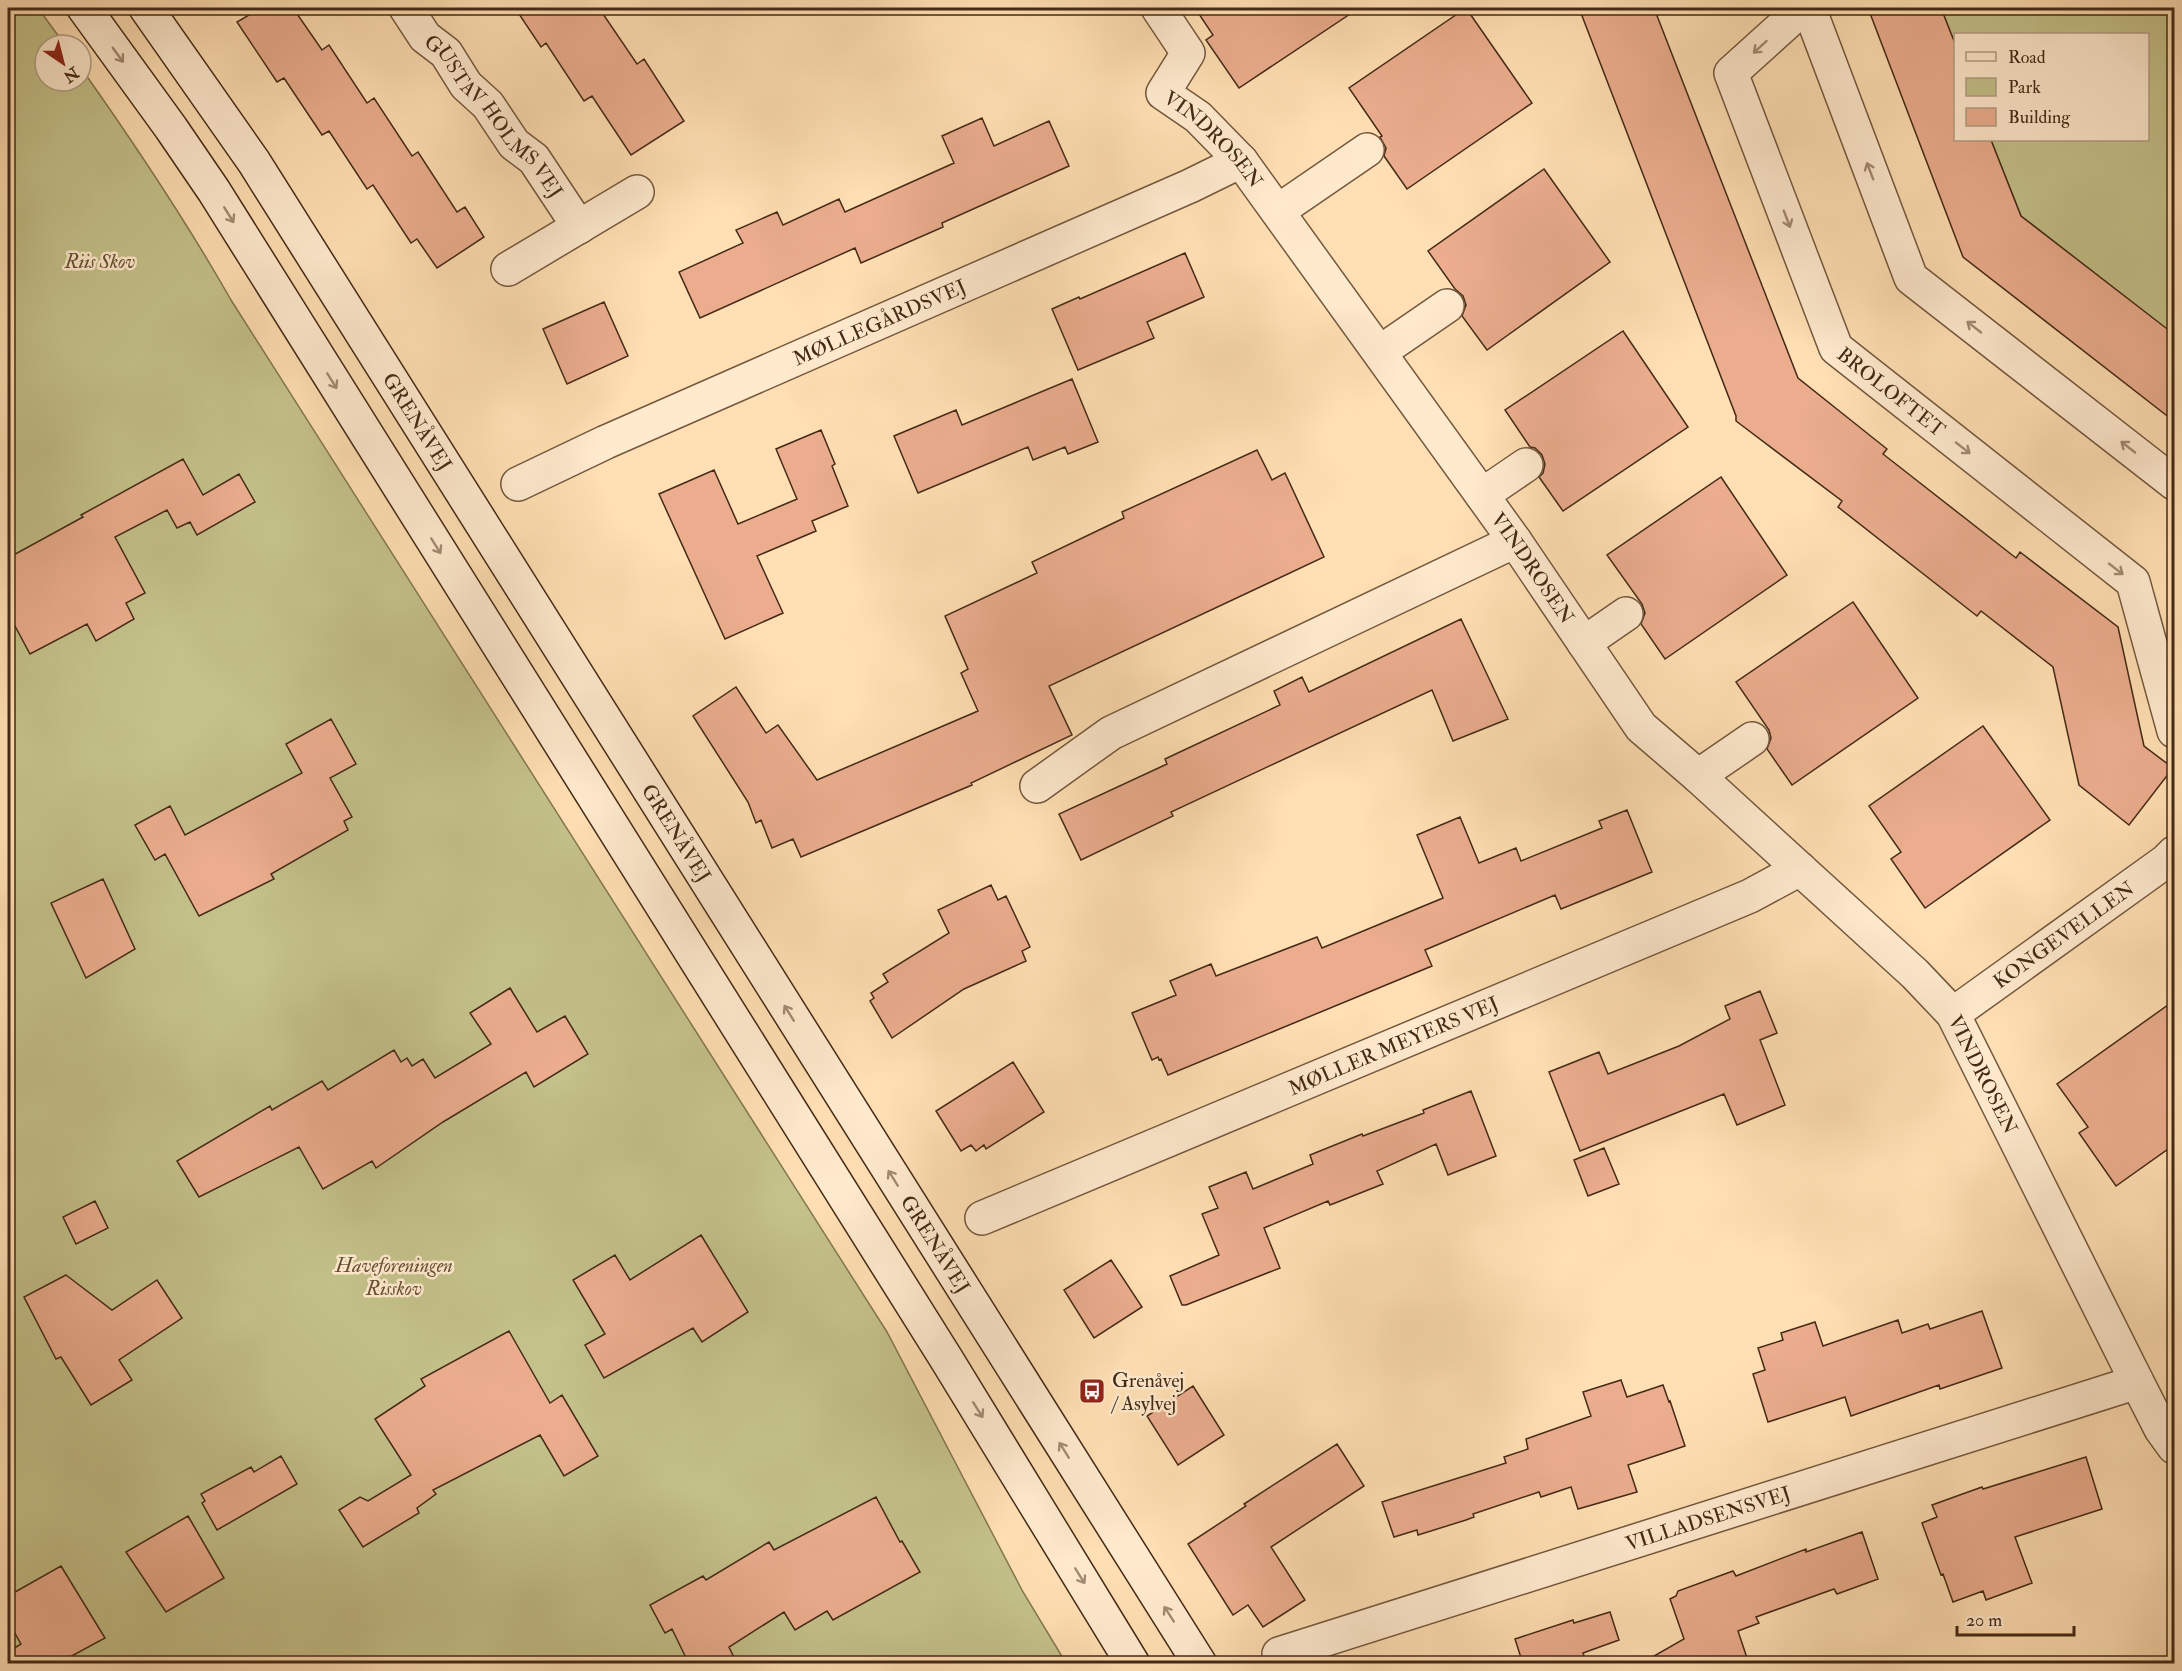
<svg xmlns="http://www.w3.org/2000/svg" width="2182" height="1671" viewBox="0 0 2182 1671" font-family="'IM FELL Double Pica',serif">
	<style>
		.green { fill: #c4c18a; stroke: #847650; stroke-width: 1.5 }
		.building { fill: #ebad8e; stroke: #442a16; stroke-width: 1.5 }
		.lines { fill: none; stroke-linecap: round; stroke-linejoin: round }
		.street-casing { stroke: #73573d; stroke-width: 36 }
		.secondary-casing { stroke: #442a16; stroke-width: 36 }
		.street { stroke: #ffeace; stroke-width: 33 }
		.secondary { stroke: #ffeace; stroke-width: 33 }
		.oneway { stroke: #a28a72 }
		.labels { text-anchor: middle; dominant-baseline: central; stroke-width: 5; stroke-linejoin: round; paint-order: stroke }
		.street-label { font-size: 20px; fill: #442a16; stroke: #ffeace }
		.park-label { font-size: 20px; font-style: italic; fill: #645033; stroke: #ffeace }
		.poi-label { font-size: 20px; fill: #442a16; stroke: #ffeace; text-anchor: start }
	</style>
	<rect width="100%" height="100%" fill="#ffdfb3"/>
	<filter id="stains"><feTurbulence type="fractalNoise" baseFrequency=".00333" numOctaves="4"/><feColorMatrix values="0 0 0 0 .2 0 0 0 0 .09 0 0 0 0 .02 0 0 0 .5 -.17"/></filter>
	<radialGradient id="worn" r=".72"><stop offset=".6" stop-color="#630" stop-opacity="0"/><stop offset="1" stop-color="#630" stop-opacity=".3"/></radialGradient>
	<!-- green -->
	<path class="green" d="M 8,8 L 38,8 L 65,45 L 45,45 L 45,81 L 81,81 L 81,68 C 134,143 185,219 231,300 L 887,1332 L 1023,1592 L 1066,1663 L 8,1664 Z
		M 1941,8 L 2174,8 L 2174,335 L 2021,216 L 1991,140 L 2148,140 L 2148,34 L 1956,34 L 1955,46 Z"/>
	<!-- building -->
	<path class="building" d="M 261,8 L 293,8 L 322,50 L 329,45 L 367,103 L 374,98 L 412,156 L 418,152 L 457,212 L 465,207 L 484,237 L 437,268 L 417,239 L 411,243 L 373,185 L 367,189 L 329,131 L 322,135 L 284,78 L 277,82 L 237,22 Z
		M 515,8 L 599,8 L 637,64 L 644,59 L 684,121 L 631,155 L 592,96 L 584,101 L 546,43 L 541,47 Z
		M 1195,8 L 1359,8 L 1239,88 L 1206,40 L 1213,35 Z
		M 1466,8 L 1532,103 L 1407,189 L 1384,156 L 1386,148 L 1380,137 L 1382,136 L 1349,88 Z
		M 1579,8 L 1654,8 L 1798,378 L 1887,449 L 1883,454 L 2016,558 L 2020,552 L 2118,627 L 2144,746 L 2173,768 L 2129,825 L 2079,785 L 2053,667 L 1981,611 L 1977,616 L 1838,507 L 1842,501 L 1736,421 L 1736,416 Z
		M 1868,8 L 1941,8 L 1956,46 L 1956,140 L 1991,140 L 2021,216 L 2175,335 L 2175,422 L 1963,257 Z
		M 982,118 L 994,146 L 1049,121 L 1069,166 L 942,223 L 943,227 L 861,263 L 855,248 L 700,318 L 679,272 L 743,243 L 736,230 L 777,212 L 783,225 L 839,199 L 845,212 L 954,163 L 942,136 Z
		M 1544,169 L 1610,262 L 1487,350 L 1462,316 L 1466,305 L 1463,296 L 1455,289 L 1428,251 Z
		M 1185,253 L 1204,297 L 1147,322 L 1154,338 L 1078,370 L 1052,309 L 1079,297 L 1080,299 Z
		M 604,302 L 628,356 L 567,384 L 543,329 Z
		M 1623,331 L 1688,427 L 1563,511 L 1539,477 L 1543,473 L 1545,464 L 1542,455 L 1535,448 L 1530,447 L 1505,410 Z
		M 1072,379 L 1098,442 L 1068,454 L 1065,447 L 1033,460 L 1028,447 L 918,493 L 894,436 L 956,410 L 962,425 Z
		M 821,430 L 835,464 L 832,466 L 848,506 L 812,521 L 816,531 L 757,556 L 783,613 L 725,639 L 659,494 L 714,470 L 738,524 L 797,499 L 776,449 Z
		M 1257,450 L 1272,480 L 1285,473 L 1324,557 L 1049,686 L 1072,735 L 971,783 L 972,785 L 801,857 L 793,839 L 772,848 L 761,820 L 756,823 L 748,802 L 693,716 L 736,687 L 766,733 L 778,725 L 817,780 L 978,711 L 961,673 L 968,669 L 945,616 L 1037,573 L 1032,562 L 1124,518 L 1122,512 Z
		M 183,459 L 203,495 L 239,474 L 255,502 L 197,535 L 190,522 L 177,528 L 167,510 L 115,537 L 145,593 L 126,603 L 134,619 L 96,641 L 87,624 L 30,654 L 8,613 L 8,558 L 83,517 L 81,515 Z
		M 1721,477 L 1787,575 L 1665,659 L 1641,624 L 1645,613 L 1642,604 L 1607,555 Z
		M 1853,602 L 1918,698 L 1792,785 L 1767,749 L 1771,738 L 1769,730 L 1736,682 Z
		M 1461,619 L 1508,719 L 1453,741 L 1432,690 L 1171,812 L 1173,816 L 1081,860 L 1059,814 L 1167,764 L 1165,759 L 1280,705 L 1274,691 L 1302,677 L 1309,692 Z
		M 331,719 L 356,764 L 330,778 L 352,817 L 344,821 L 348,830 L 271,874 L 274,879 L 199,916 L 165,854 L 155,860 L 135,825 L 170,806 L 185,835 L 302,773 L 286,744 Z
		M 1983,726 L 2050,820 L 1925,908 L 1891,859 L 1901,852 L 1869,806 Z
		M 1627,810 L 1652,872 L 1561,909 L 1555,895 L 1425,950 L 1432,966 L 1168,1075 L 1161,1059 L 1159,1060 L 1158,1057 L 1152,1060 L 1132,1013 L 1176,995 L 1170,981 L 1211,964 L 1216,976 L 1317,937 L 1322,948 L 1443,898 L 1417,835 L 1460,817 L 1479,863 L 1516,848 L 1521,861 L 1602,828 L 1599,821 Z
		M 103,879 L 135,949 L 86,978 L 51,903 Z
		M 991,885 L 998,900 L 1006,896 L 1030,947 L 1022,951 L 1026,961 L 964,989 L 892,1038 L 870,1001 L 874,998 L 871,993 L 888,982 L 883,974 L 949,933 L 938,910 Z
		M 510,988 L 537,1032 L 565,1016 L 588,1054 L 534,1087 L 526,1072 L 443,1122 L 376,1168 L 372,1161 L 323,1189 L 299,1147 L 199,1197 L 177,1161 L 270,1106 L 272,1110 L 322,1081 L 328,1090 L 394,1050 L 401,1062 L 407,1058 L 412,1066 L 423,1059 L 435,1078 L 491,1044 L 470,1013 Z
		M 1760,991 L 1777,1033 L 1760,1040 L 1785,1105 L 1737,1125 L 1724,1094 L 1580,1151 L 1549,1072 L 1599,1052 L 1608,1074 L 1679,1046 L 1730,1019 L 1725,1006 Z
		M 2175,1000 L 2175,1144 L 2116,1186 L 2079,1133 L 2088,1127 L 2057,1084 Z
		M 1013,1062 L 1044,1112 L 986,1149 L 984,1145 L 976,1151 L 971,1145 L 961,1151 L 936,1111 Z
		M 1471,1091 L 1496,1156 L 1448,1175 L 1436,1144 L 1377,1171 L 1383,1184 L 1330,1205 L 1328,1201 L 1264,1228 L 1280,1268 L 1186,1305 L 1182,1305 L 1170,1276 L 1219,1255 L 1202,1214 L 1218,1208 L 1209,1187 L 1246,1172 L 1253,1189 L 1313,1164 L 1310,1155 L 1362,1134 L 1363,1136 L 1424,1113 L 1423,1110 Z
		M 1604,1148 L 1619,1184 L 1588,1196 L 1574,1160 Z
		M 95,1201 L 108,1228 L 76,1244 L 63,1217 Z
		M 701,1235 L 748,1312 L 702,1342 L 693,1328 L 604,1378 L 585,1345 L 605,1334 L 573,1280 L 615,1255 L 630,1280 Z
		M 1111,1260 L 1142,1307 L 1094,1338 L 1064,1290 Z
		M 66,1275 L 112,1310 L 157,1280 L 182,1318 L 119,1360 L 132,1380 L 91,1405 L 61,1357 L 56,1359 L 24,1297 Z
		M 1982,1311 L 2002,1368 L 1940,1389 L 1939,1385 L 1851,1416 L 1845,1397 L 1768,1422 L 1753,1374 L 1765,1370 L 1758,1348 L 1783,1340 L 1781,1333 L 1815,1322 L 1823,1346 L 1898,1320 L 1902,1333 L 1928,1324 L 1930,1329 Z
		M 509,1331 L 550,1403 L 562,1395 L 598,1456 L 564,1476 L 540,1435 L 433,1490 L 436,1494 L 417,1508 L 419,1513 L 363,1547 L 339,1510 L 360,1497 L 368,1501 L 411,1475 L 375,1419 L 425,1386 L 421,1379 Z
		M 1621,1380 L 1627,1397 L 1663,1385 L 1669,1402 L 1670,1401 L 1685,1446 L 1628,1465 L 1637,1492 L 1578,1509 L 1571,1487 L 1541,1497 L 1539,1492 L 1473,1514 L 1474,1517 L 1466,1520 L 1418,1535 L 1417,1530 L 1394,1537 L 1382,1502 L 1506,1463 L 1504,1457 L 1528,1449 L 1526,1439 L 1591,1416 L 1583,1392 Z
		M 1193,1386 L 1224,1435 L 1178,1465 L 1147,1416 Z
		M 1337,1444 L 1364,1486 L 1271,1547 L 1305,1600 L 1263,1627 L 1248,1605 L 1233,1615 L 1188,1544 L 1246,1506 L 1244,1504 Z
		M 281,1456 L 297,1484 L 217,1530 L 202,1503 L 205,1501 L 201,1494 L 251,1467 L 254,1472 Z
		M 2086,1457 L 2102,1509 L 2015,1537 L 2032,1583 L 1986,1600 L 1983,1591 L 1953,1602 L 1943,1574 L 1941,1575 L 1922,1523 L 1937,1517 L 1932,1505 L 1982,1487 L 1983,1489 Z
		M 876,1497 L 900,1542 L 902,1541 L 920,1572 L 833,1620 L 827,1611 L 795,1630 L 784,1612 L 729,1647 L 737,1664 L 689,1664 L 672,1629 L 665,1633 L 650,1605 L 703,1576 L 706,1580 L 769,1542 L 774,1550 Z
		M 188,1516 L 224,1578 L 166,1612 L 126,1552 Z
		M 1862,1532 L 1878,1579 L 1837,1594 L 1834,1589 L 1756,1617 L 1759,1623 L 1738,1631 L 1749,1664 L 1640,1664 L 1684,1639 L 1670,1599 L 1676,1596 L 1678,1591 L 1733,1571 L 1736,1576 L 1806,1549 L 1806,1552 Z
		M 61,1566 L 105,1638 L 57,1664 L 8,1664 L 8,1652 L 21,1644 L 8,1621 L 8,1596 Z
		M 1610,1612 L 1619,1640 L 1583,1653 L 1587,1664 L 1523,1664 L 1515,1639 L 1573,1620 L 1574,1623 Z"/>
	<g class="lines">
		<defs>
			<g id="street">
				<path id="s1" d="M 406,8 L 425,37 L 446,53 L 466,85 L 488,105 L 514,144 L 534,159 L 579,227"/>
				<path id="s2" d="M 1158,8 L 1188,53 L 1163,93 L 1198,117 L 1241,161 L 1515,541 L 1641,727 L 1698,776 L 1915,974 L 1953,1014 L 2137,1382 L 2161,1429 L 2174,1447"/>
				<path id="s3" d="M 1803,8 L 1731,73 L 1836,348 L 2133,582 L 2174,731"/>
				<path d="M 1809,8 L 1911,278 L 2174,483"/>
				<path d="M 1278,211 L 1367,150"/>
				<path d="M 508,269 L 637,192"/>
				<path d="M 1380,352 L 1447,306"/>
				<path id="s4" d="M 518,484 L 606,442 L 1190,186 L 1241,161"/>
				<path d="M 1482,495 L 1526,465"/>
				<path d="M 1584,643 L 1626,614"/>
				<path d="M 1698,776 L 1752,739"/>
				<path d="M 1037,786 L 1111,733 L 1515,541"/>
				<path id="s5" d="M 1953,1014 L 2166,861 L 2174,853"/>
				<path id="s6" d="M 982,1218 L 1750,896 L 1800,869"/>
				<path id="s7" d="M 1279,1654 L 2137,1382"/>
			</g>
			<g id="secondary">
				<path d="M 84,8 L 171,128 L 214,191 L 947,1360 L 1133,1664"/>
				<path id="s8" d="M 146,8 L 254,162 L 1200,1664"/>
			</g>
		</defs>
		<!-- street casing -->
		<use href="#street" class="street-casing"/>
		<!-- secondary casing -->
		<use href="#secondary" class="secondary-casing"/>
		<!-- street -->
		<use href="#street" class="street"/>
		<!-- secondary -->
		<use href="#secondary" class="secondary"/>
	</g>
	<!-- one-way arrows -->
	<defs><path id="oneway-shaft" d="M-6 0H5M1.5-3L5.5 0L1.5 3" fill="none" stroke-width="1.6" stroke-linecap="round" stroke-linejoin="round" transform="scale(1.5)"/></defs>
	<g class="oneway">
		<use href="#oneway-shaft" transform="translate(1760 47) rotate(138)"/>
		<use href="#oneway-shaft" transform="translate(118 55) rotate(54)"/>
		<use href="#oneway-shaft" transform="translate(1870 171) rotate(-111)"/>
		<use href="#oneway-shaft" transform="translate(229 215) rotate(58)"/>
		<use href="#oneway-shaft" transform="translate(1787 219) rotate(69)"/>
		<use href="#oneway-shaft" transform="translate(1974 327) rotate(-142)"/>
		<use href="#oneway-shaft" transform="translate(332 381) rotate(58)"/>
		<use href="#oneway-shaft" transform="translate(2128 447) rotate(-142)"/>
		<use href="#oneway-shaft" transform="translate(1963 448) rotate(38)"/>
		<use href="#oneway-shaft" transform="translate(436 546) rotate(58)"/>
		<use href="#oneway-shaft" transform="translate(2116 569) rotate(38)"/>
		<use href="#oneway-shaft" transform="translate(789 1013) rotate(-122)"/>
		<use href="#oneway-shaft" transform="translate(893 1178) rotate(-122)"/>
		<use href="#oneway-shaft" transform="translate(978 1410) rotate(58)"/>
		<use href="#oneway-shaft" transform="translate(1064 1450) rotate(-122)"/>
		<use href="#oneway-shaft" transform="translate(1080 1576) rotate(58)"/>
		<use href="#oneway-shaft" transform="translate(1169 1614) rotate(-123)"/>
	</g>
	<!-- icons -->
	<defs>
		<symbol id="bus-square" viewBox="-11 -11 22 22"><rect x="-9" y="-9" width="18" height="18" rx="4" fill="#8f2418" stroke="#ffeace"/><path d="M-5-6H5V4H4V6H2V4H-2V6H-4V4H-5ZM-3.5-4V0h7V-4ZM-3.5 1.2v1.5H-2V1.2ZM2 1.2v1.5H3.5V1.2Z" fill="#fff"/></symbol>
	</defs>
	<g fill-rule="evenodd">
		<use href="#bus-square" x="1077" y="1376" width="30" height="30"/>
	</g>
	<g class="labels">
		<!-- street labels -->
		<g class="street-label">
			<text stroke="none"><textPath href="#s1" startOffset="141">GUSTAV HOLMS VEJ</textPath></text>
			<text stroke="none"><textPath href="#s2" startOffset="170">VINDROSEN</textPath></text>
			<text stroke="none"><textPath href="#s4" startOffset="396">MØLLEGÅRDSVEJ</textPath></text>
			<text stroke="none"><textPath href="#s3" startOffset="462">BROLOFTET</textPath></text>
			<text stroke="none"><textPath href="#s8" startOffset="495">GRENÅVEJ</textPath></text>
			<text stroke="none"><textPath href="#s2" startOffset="706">VINDROSEN</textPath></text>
			<text stroke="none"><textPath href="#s8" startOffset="981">GRENÅVEJ</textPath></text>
			<text stroke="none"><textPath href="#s5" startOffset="136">KONGEVELLEN</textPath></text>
			<text stroke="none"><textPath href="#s6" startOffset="446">MØLLER MEYERS VEJ</textPath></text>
			<text stroke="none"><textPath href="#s2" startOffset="1390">VINDROSEN</textPath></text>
			<text stroke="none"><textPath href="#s8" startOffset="1467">GRENÅVEJ</textPath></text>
			<text stroke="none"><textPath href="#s7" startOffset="450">VILLADSENSVEJ</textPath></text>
		</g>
		<!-- park labels -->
		<g class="park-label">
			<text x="100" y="261">Riis Skov</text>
			<text x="394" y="1265">Haveforeningen<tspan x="394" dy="23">Risskov</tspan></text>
		</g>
		<!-- poi labels -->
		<g class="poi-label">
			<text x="1112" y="1380">Grenåvej<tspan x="1112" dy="23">/ Asylvej</tspan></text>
		</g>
	</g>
	<!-- margin -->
	<rect width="2182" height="1671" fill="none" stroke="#ffdfb3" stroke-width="30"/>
	<rect x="9" y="9" width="2164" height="1653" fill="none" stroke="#442a16" stroke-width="3"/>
	<rect x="15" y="15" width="2152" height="1641" fill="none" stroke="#442a16" stroke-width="1.5"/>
	<!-- legend -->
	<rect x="1954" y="33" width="195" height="108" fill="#ffeace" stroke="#b49d84" stroke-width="1.5"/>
	<rect x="1966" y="52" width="30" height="9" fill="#ffeace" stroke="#b49d84" stroke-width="1.5"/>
	<text x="2008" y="63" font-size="18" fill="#442a16">Road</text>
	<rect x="1966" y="78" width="30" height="18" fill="#c4c18a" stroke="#b49d84" stroke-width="1.5"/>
	<text x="2008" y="93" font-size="18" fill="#442a16">Park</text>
	<rect x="1966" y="108" width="30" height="18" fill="#ebad8e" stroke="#b49d84" stroke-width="1.5"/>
	<text x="2008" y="123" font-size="18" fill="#442a16">Building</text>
	<!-- north arrow -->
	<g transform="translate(63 63) rotate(145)"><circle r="28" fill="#ffeace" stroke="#b49d84" stroke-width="1.5"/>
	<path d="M0-4.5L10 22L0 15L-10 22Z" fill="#8f2418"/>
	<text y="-9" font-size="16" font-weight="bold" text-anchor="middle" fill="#442a16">N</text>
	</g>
	<!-- scale -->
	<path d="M1957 1626v9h117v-9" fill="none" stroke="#442a16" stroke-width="3"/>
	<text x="1966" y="1626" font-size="18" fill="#442a16" stroke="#ffeace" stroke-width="4.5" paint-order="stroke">20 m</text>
	<rect width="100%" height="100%" filter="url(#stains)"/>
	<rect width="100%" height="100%" fill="url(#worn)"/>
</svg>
